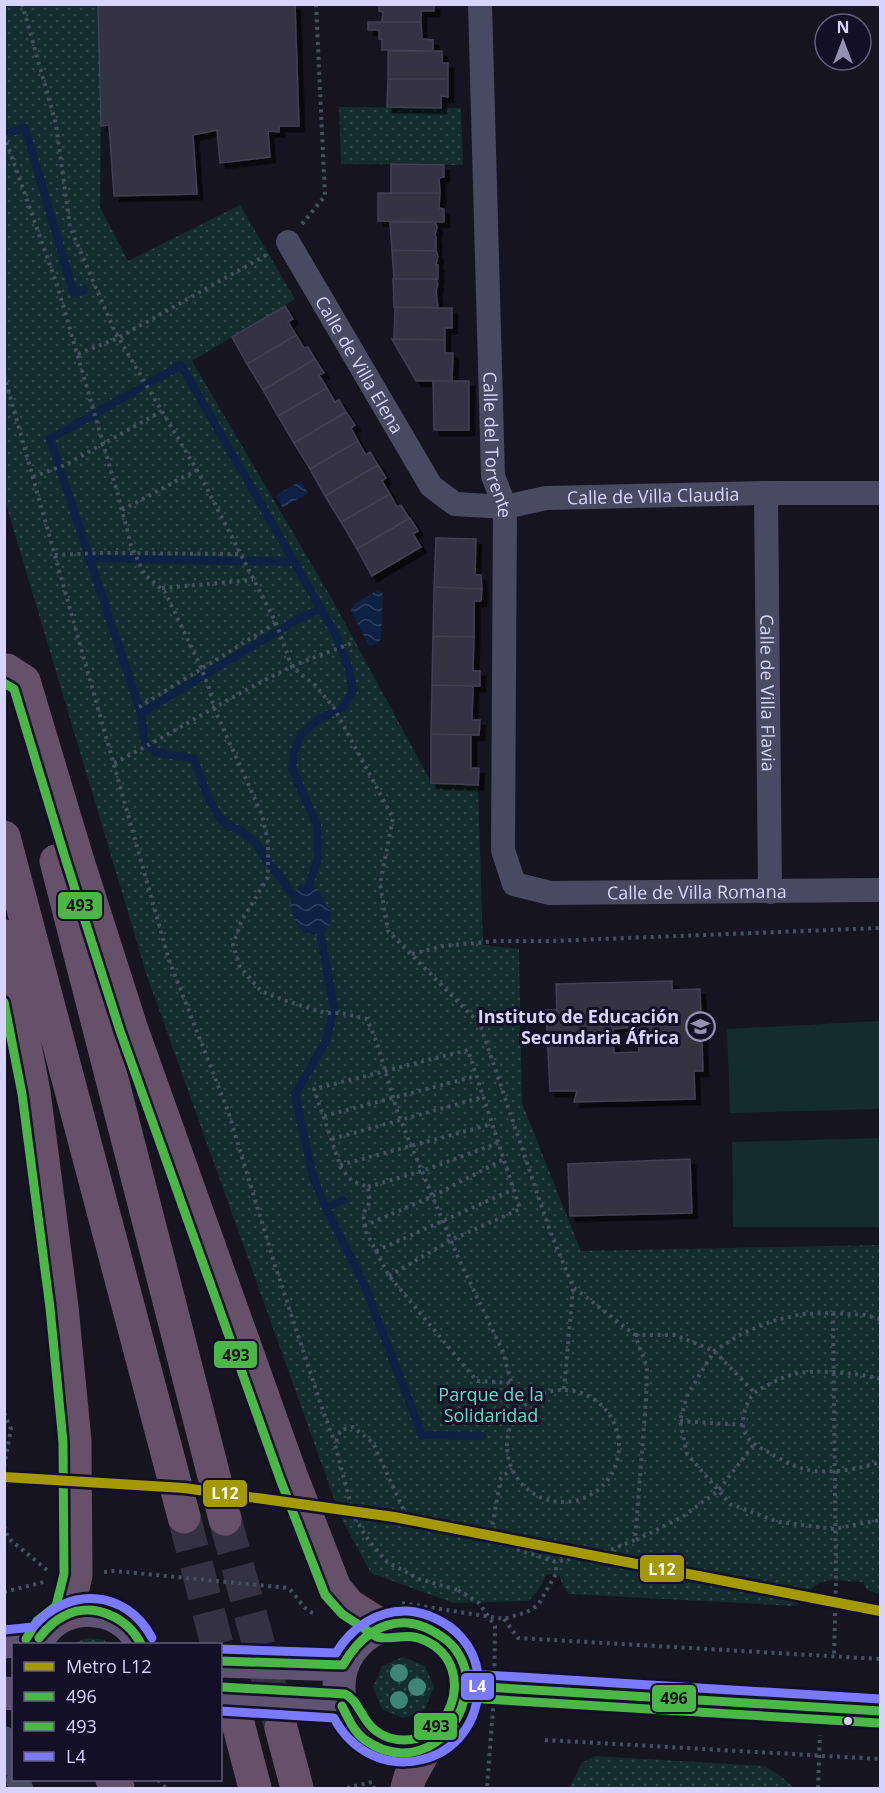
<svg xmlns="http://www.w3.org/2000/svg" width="885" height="1793" viewBox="0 0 885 1793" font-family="'Open Sans',sans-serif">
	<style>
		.green { fill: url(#green-dots) }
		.pitch { fill: #132c2d }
		.water { fill: url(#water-waves) }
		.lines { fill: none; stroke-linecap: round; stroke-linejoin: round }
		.stream { stroke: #0d2144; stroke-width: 8 }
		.building { fill: #343243; stroke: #433f54; stroke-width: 1.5; fill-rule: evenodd; filter: url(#shadow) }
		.motorway-tunnel { stroke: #333142; stroke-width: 33; stroke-dasharray: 33 16; stroke-linecap: butt }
		.path { stroke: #44505f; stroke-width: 4; stroke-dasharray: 3 4.5; stroke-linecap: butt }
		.minor { stroke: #4a4962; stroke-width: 24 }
		.secondary { stroke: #575674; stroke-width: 33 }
		.primary { stroke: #5e5373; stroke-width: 33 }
		.motorway { stroke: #67516a; stroke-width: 33 }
		.path-bridge { stroke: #44505f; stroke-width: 4; stroke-dasharray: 3 4.5; stroke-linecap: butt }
		.bus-1-casing { stroke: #130f26; stroke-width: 14 }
		.bus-2-casing { stroke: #130f26; stroke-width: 14 }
		.bus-3-casing { stroke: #130f26; stroke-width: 14 }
		.bus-1 { stroke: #4ab747; stroke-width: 9 }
		.bus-2 { stroke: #4ab747; stroke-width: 9 }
		.bus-3 { stroke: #7a7aff; stroke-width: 9 }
		.metro-1-casing { stroke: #130f26; stroke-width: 15 }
		.metro-1 { stroke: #a49a00; stroke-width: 10 }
		.tree { fill: #3e8478 }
		.bus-dot { fill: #d9d4ff; stroke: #130f26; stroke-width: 2 }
		.labels { text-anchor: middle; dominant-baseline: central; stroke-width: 6; stroke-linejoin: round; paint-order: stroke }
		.street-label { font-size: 18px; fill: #d9d4ff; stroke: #130f26 }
		.poi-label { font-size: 18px; font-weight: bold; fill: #d9d4ff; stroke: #130f26; text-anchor: end }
		.park-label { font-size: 18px; fill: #5fe0c0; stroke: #130f26 }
		.line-badge { stroke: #130f26; stroke-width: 2 }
		.badge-label { font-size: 16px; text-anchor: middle; font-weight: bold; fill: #fff }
		.pale-badge-label { font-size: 16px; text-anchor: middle; font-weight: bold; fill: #111 }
	</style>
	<defs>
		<pattern id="green-dots" width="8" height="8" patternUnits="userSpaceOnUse" patternTransform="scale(1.5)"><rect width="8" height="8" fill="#132c2d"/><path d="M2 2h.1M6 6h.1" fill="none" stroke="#354a4c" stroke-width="1.8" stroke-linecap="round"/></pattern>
		<pattern id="water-waves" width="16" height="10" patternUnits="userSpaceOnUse" patternTransform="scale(1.5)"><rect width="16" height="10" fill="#0d2144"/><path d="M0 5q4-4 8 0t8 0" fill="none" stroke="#304060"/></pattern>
		<filter id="shadow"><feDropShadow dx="5.5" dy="5.5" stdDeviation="0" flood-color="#0009"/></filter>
	</defs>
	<rect width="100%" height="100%" fill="#161421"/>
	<!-- green -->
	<path class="green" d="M 4,5 L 102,5 L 100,207 L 128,261 L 240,205 L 295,299 L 192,361 L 332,599 L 431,782 L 478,785 L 483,945 L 519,949 L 522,1103 L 581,1251 L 880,1245 L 880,1594 L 867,1590 L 863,1582 C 824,1580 821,1574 797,1606 L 569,1594 L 563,1586 L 559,1575 L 547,1574 L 539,1589 L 529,1601 L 453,1603 L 371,1573 L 341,1518 L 147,976 L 5,501 Z
		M 339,107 L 461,108 L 463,165 L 341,164 Z
		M 87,1638 L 104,1640 L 109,1644 L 72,1644 Z
		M 403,1657 L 425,1666 L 434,1687 L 425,1709 L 403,1718 L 382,1709 L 373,1687 L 382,1666 Z
		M 595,1756 L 765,1766 L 783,1778 L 794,1788 L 569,1788 L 582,1763 Z"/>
	<!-- pitch -->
	<path class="pitch" d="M 880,1021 L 880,1109 L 730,1113 L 727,1029 Z
		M 880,1138 L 880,1227 L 733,1227 L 732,1142 Z"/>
	<!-- water -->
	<path class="water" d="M 301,481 L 308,493 L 283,508 L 276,495 Z
		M 376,591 L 381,592 L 383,594 L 381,638 L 379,642 L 369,646 L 351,611 L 354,604 Z
		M 301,884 L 317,888 L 331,913 L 330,925 L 321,937 L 303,932 L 296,923 L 290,905 L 293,894 Z"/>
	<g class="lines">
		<!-- stream -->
		<path class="stream" d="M 4,134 L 25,128 L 74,294 L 84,290
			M 88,558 L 295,562
			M 141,713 L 303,616 L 322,609
			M 293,894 L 264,857 L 257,844 L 241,831 L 227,825 L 219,817 L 207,795 L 194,759 L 156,752 L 145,743 L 141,713 L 50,439 L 181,365 L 335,633 L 349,669 L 353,691 L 343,707 L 317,720 L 301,735 L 294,752 L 292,769 L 317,825 L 318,858 L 309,885
			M 321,937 L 334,1009 L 326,1041 L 295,1094 L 313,1177 L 326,1208 L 364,1284 L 422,1435 L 482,1436
			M 326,1208 L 343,1200"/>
	</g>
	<!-- building -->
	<path class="building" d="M 98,4 L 295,4 L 299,126 L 279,126 L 279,132 L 268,131 L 270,157 L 220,163 L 217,130 L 193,135 L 197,194 L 114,196 L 109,125 L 101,126 Z
		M 379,4 L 434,4 L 434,11 L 421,11 L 421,22 L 382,22 L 383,12 L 379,11 Z
		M 368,22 L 421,22 L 422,39 L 433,40 L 433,51 L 382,50 L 382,39 L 379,39 L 379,30 L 368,30 Z
		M 388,51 L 442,51 L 442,63 L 448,63 L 448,79 L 388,79 Z
		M 388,79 L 448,79 L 448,97 L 441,96 L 441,108 L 387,107 Z
		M 391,164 L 444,165 L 444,177 L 439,178 L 440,193 L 391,193 Z
		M 378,193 L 440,193 L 439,208 L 444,209 L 444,222 L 378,221 Z
		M 390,222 L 435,222 L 437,227 L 435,235 L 436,237 L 436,251 L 392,250 Z
		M 392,250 L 436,251 L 438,256 L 436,264 L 438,265 L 438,279 L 394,279 Z
		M 393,279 L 436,279 L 438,284 L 436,291 L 438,308 L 394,307 Z
		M 285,306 L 293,319 L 288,322 L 296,335 L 247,364 L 232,337 Z
		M 395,307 L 452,308 L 452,328 L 445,328 L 445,340 L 394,339 Z
		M 296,335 L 304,348 L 308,347 L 315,359 L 263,390 L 247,364 Z
		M 392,339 L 445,340 L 445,353 L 453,353 L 452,381 L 416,381 Z
		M 315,359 L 324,373 L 319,375 L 327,388 L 278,416 L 263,390 Z
		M 433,381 L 469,381 L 469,430 L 434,430 Z
		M 327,388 L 335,402 L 339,400 L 346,412 L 294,443 L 278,416 Z
		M 346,412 L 355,425 L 351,428 L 358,441 L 310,469 L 294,443 Z
		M 358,441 L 366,455 L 370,452 L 378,465 L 325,496 L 310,469 Z
		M 378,465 L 386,478 L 382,481 L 390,494 L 341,522 L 325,496 Z
		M 390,494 L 397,507 L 401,505 L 409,518 L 357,549 L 341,522 Z
		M 410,518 L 418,531 L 413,534 L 421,547 L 372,576 L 357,549 Z
		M 436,538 L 476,539 L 475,575 L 481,575 L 482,589 L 434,587 Z
		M 434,587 L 482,589 L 481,601 L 474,601 L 474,637 L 433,636 Z
		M 433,636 L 474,637 L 473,671 L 480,671 L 480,686 L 432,685 Z
		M 432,685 L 473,686 L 472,720 L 480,720 L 479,735 L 431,734 Z
		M 431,734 L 471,735 L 471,768 L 479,768 L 478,785 L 431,783 Z
		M 672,981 L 672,990 L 700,989 L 703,1071 L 694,1071 L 695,1099 L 574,1102 L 577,1091 L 550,1091 L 546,1010 L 557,1010 L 556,984 ZM 637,1027 L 639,1052 L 614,1053 L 613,1029 Z
		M 690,1159 L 692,1213 L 570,1216 L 568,1164 Z"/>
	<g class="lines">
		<!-- motorway-tunnel -->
		<path class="motorway-tunnel" d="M 184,1517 L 217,1644
			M 225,1519 L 281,1728"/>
		<!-- path -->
		<path class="path" d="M 22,4 L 56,124 L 70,227 L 115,332 L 201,477 L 276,623 L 292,667 L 315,685 L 334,708 L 393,818 L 380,884 L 388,931 L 480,1024 L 550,1231 L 573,1287 L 635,1335 L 647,1367 L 646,1401 L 635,1540 L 605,1552 L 556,1562 L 519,1550 L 491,1532 L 419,1521 L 405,1513 L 373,1443 L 353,1427 L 341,1430 L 335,1444 L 354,1517 L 369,1541 L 387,1562 L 419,1579 L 458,1590
			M 4,135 L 58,288 L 118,495 L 131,545 L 144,574 L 165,592 L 200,665 L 209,688 L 214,708 L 262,815 L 268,841 L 268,877 L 241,922 L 233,945 L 240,967 L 261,991 L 283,1000 L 325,1013 L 341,1013 L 367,1019 L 377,1043 L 397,1111 L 411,1145 L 457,1255 L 503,1352 L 513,1389 L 524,1404
			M 302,224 L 325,196 L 316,4
			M 78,354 L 118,338 L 268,254
			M 4,375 L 169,960 L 228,1111 L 274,1262 L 323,1411 L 335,1443
			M 33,477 L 65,465 L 162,411
			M 122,510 L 197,470
			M 55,555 L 102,553 L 240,554
			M 162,588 L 253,580
			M 139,707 L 276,623
			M 114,763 C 174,733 230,696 291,667 C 311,658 334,650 355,642
			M 412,954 L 443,946 L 497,941 L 552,941 L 880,928
			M 324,1116 L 476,1076
			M 332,1139 L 483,1097
			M 340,1165 L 492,1124
			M 368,1187 L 422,1171 L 498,1143
			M 364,1226 L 433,1196 L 504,1159
			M 376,1251 L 514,1189
			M 389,1276 L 451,1240 L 520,1209 L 468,1050 L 314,1089 L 341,1168 L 352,1181 L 368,1187 L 370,1202 L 363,1214 L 366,1232 L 389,1276 L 477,1381 L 512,1383
			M 833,1313 L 836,1580 L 834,1656
			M 880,1319 L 865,1315 L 833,1313 L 802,1314 L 772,1321 L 743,1333 L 714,1351 L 687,1396 L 680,1421 L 687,1454 L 730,1504 L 779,1522 L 834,1529 L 880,1520
			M 635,1335 L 675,1335 L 714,1351 L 754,1392
			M 880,1379 C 859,1373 815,1369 794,1374 C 785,1376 764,1386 756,1392 C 748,1397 742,1415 743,1425 C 744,1439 755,1445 766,1451 C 779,1458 793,1467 808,1470 C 830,1474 860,1469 880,1462
			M 564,1389 L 573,1288
			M507 1446a56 56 0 1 1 112 0a56 56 0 1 1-112 0Z
			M 4,1413 L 11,1429 L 4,1467
			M 680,1421 L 743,1425
			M 4,1526 L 8,1538 L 47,1570
			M 491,1532 L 501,1478 L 512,1469
			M 636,1540 L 682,1517 L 718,1491 L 754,1444
			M 104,1572 L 115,1571 L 288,1588 C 299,1597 303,1612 317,1614
			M 4,1592 L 44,1582
			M 402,1603 L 504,1619 L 527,1612 L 538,1605 L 556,1574 L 556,1562
			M 504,1619 L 518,1638 L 880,1659
			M 545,1740 L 880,1759
			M 158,1780 L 166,1788
			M 347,1788 L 372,1782 L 374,1788
			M 818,1788 L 820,1735"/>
		<!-- minor -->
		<g class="minor">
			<path id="s1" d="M 480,4 L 493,476 L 505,507 L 503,850 L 514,884 L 550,893 L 880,890"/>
			<path id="s2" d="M 288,242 L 431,486 L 455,504 L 505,507 L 546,498 L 766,493 L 880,493"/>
			<path id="s3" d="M 766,493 L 770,892"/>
			<path d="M 4,1738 L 14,1766"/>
			<path d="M 18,1780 L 21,1788"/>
		</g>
		<!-- secondary -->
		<path class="secondary" d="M 468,1686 L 880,1711"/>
		<!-- primary -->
		<path class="primary" d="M339 1687a64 64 0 1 1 128 0a64 64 0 1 1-128 0Z
			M 4,1642 L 39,1638
			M 37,1644 C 52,1599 125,1600 141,1644
			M 220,1661 L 343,1665
			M 4,1693 L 14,1694
			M 220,1699 L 342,1706"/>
		<!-- motorway -->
		<path class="motorway" d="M 7,670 L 24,681 L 77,858 L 131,1027 L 291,1475 L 335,1588 L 349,1605 L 382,1626
			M 4,837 L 184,1517
			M 56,861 L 225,1519
			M 4,936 L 34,1092 L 62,1307 L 75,1441 L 76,1575 L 67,1614
			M 238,1723 L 255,1788
			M 281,1728 L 297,1788
			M 112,1780 L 118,1788
			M 407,1788 L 410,1777 L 426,1748"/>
		<!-- path-bridge -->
		<path class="path-bridge" d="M 458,1590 L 479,1603 L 495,1626 L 494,1695 L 487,1788"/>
		<defs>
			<path id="bus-1" d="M 39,1638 C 46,1629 54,1621 64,1616 C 93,1601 127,1617 141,1644
				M 220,1661 L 343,1665
				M 468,1686 L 880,1711
				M 342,1706 C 348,1718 354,1732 365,1740 C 414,1775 468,1734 466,1678 C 466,1664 457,1648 445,1639 C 434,1631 422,1624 408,1623 C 378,1621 357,1641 343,1665"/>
			<path id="bus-2" d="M 4,683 L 14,689 L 66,861 L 120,1031 L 280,1479 L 325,1595 L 342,1614 L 377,1637 C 394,1641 406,1631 426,1641 C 481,1667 449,1754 390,1738 C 361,1729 362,1702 345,1694 L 221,1687
				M 4,1002 L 22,1094 L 50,1308 L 63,1442 L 64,1574 L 56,1606 L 37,1621 L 26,1639
				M 467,1698 L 879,1723"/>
			<path id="bus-3" d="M 4,1630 L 33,1627 C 68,1586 126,1589 152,1638
				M 220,1649 L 336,1653 C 351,1628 377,1610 407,1611 C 426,1612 447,1622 460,1636 C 471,1648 478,1664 478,1681 C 482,1766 374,1793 334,1718 L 220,1711
				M 469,1674 L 880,1699"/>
		</defs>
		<!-- bus-1 casing -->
		<use href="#bus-1" class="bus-1-casing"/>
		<!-- bus-2 casing -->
		<use href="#bus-2" class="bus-2-casing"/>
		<!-- bus-3 casing -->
		<use href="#bus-3" class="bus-3-casing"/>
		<!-- bus-1 -->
		<use href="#bus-1" class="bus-1"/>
		<!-- bus-2 -->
		<use href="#bus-2" class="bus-2"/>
		<!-- bus-3 -->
		<use href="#bus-3" class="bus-3"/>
		<defs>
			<path id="metro-1" d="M 4,1477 L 184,1488 L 394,1517 L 880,1611"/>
		</defs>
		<!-- metro-1 casing -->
		<use href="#metro-1" class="metro-1-casing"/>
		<!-- metro-1 -->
		<use href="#metro-1" class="metro-1"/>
	</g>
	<!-- trees -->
	<g class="tree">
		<circle cx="399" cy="1673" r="9"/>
		<circle cx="417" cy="1687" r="9"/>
		<circle cx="399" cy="1700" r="9"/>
	</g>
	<!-- icons -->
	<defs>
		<symbol id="school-ring" viewBox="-11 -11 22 22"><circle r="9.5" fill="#130f26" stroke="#9591b1" stroke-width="1.5"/><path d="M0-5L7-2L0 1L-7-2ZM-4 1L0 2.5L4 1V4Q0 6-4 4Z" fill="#9591b1"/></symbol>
	</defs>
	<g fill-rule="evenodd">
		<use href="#school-ring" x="684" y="1010" width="33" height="33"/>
	</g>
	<!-- markers -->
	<circle class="bus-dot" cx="848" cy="1721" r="5"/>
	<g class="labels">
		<!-- street labels -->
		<g class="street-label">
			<text stroke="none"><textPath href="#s2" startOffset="142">Calle de Villa Elena</textPath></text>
			<text stroke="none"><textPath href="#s1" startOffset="442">Calle del Torrente</textPath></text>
			<text stroke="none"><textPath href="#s2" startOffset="512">Calle de Villa Claudia</textPath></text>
			<text stroke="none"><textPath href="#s3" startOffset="200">Calle de Villa Flavia</textPath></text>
			<text stroke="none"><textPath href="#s1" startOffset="1068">Calle de Villa Romana</textPath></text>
		</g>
		<!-- poi labels -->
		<g class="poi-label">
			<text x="679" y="1016">Instituto de Educación<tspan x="679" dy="21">Secundaria África</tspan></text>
		</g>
		<!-- park labels -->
		<g class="park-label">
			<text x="491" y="1394">Parque de la<tspan x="491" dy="21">Solidaridad</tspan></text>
		</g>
	</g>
	<g class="line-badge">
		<rect x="57" y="891" width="46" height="29" rx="6" fill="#4ab747"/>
		<rect x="213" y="1340" width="45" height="29" rx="6" fill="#4ab747"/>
		<rect x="202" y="1479" width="46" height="29" rx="6" fill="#a49a00"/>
		<rect x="639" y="1554" width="46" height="29" rx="6" fill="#a49a00"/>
		<rect x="460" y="1672" width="35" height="29" rx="6" fill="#7a7aff"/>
		<rect x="651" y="1684" width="46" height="29" rx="6" fill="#4ab747"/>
		<rect x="413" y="1712" width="45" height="29" rx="6" fill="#4ab747"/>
	</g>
	<g class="badge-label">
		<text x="225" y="1499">L12</text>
		<text x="662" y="1575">L12</text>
		<text x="477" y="1692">L4</text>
	</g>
	<g class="pale-badge-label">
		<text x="80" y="911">493</text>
		<text x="236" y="1361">493</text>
		<text x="674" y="1704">496</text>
		<text x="436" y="1732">493</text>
	</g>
	<!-- border -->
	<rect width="885" height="1793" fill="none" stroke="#d9d4ff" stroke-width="12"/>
	<!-- legend -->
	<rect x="12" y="1643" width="210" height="138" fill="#130f26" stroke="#625e7d" stroke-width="1.5"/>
	<rect x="24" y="1662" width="30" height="9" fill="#a49a00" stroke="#625e7d" stroke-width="1.5"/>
	<text x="66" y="1673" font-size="18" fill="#d9d4ff">Metro L12</text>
	<rect x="24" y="1692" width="30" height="9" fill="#4ab747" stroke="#625e7d" stroke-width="1.5"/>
	<text x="66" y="1703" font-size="18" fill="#d9d4ff">496</text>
	<rect x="24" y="1722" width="30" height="9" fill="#4ab747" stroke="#625e7d" stroke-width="1.5"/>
	<text x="66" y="1733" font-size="18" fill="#d9d4ff">493</text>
	<rect x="24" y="1752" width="30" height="9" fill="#7a7aff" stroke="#625e7d" stroke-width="1.5"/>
	<text x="66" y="1763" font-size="18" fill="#d9d4ff">L4</text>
	<!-- north arrow -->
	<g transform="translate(843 42)"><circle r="28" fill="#130f26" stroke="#625e7d" stroke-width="1.5"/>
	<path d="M0-4.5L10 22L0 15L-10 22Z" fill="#9591b1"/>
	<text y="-9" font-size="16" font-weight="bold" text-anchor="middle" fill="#d9d4ff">N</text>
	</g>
</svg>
